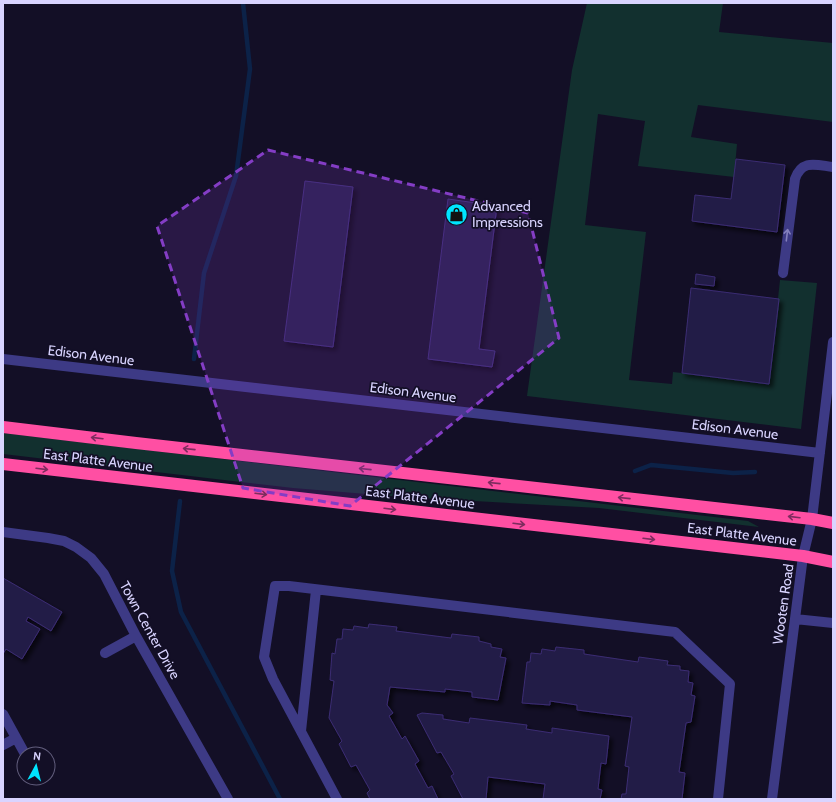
<svg xmlns="http://www.w3.org/2000/svg" width="836" height="802" viewBox="0 0 836 802" font-family="Cabin,sans-serif">
	<style>
		.green { fill: #12302f }
		.lines { fill: none; stroke-linecap: round; stroke-linejoin: round }
		.stream { stroke: #0c2248; stroke-width: 4.5 }
		.building { fill: #241b47; stroke: #3b2d73; filter: url(#shadow) }
		.minor { stroke: #3d3a85; stroke-width: 10 }
		.highway { stroke: #ff4fa3; stroke-width: 12 }
		.oneway { stroke: #837fbc }
		.oneway2 { stroke: #7d2c5e }
		.marked { fill: #843dc5; fill-opacity: 0.2; stroke: #843dc5; stroke-width: 3; stroke-dasharray: 8 5; stroke-linejoin: round }
		.labels { text-anchor: middle; dominant-baseline: central; stroke-width: 3.5; stroke-linejoin: round; paint-order: stroke }
		.poi-label { font-size: 14px; fill: #d9d4ff; stroke: #130f26; text-anchor: start }
		.street-label { font-size: 14px; fill: #d9d4ff; stroke: #130f26 }
	</style>
	<defs>
		<filter id="shadow"><feDropShadow dx="3.5" dy="3.5" stdDeviation="2" flood-color="#0009"/></filter>
	</defs>
	<rect width="100%" height="100%" fill="#130f26"/>
	<!-- green -->
	<path class="green" d="M 587,3 L 723,3 L 719,32 L 833,43 L 833,122 L 698,105 L 691,137 L 737,144 L 734,177 L 638,166 L 645,121 L 598,114 L 585,225 L 646,232 L 629,380 L 672,384 L 673,372 L 769,383 L 780,280 L 817,283 L 801,429 L 527,396 L 572,70 Z
		M 3,433 L 748,521 L 759,527 L 599,508 L 403,497 L 293,488 L 3,454 Z"/>
	<g class="lines">
		<!-- stream -->
		<path class="stream" d="M 194,359 L 204,273 L 236,176 L 250,69 L 243,3
			M 635,471 L 651,465 L 733,473 L 755,472
			M 180,501 L 172,571 L 181,612 L 280,799"/>
	</g>
	<!-- building -->
	<path class="building" d="M 736,159 L 785,165 L 777,232 L 692,221 L 695,195 L 731,199 Z
		M 305,181 L 353,187 L 333,347 L 284,341 Z
		M 448,199 L 497,206 L 479,349 L 495,351 L 492,367 L 428,359 Z
		M 696,274 L 715,277 L 714,286 L 695,284 Z
		M 691,288 L 779,299 L 769,384 L 682,373 Z
		M 3,578 L 62,612 L 51,631 L 28,617 L 26,621 L 40,629 L 22,659 L 6,649 L 3,654 Z
		M 369,624 L 397,627 L 396,631 L 451,638 L 452,634 L 479,637 L 479,641 L 491,644 L 491,647 L 502,649 L 500,657 L 506,658 L 498,700 L 472,697 L 472,692 L 445,689 L 445,692 L 390,687 L 387,705 L 393,713 L 389,716 L 402,739 L 405,736 L 419,761 L 415,764 L 428,788 L 432,786 L 438,799 L 370,799 L 367,793 L 370,790 L 356,765 L 351,767 L 339,744 L 342,741 L 329,718 L 334,681 L 330,680 L 332,653 L 335,654 L 337,639 L 342,639 L 343,629 L 353,630 L 354,626 L 368,628 Z
		M 556,647 L 584,650 L 584,654 L 638,662 L 639,657 L 668,661 L 667,665 L 680,666 L 680,670 L 689,671 L 688,682 L 693,683 L 691,695 L 695,696 L 691,722 L 686,723 L 679,772 L 685,773 L 682,799 L 621,799 L 622,794 L 626,794 L 629,767 L 625,766 L 632,717 L 577,710 L 577,705 L 550,701 L 550,705 L 522,703 L 527,662 L 530,662 L 531,653 L 541,654 L 542,649 L 555,651 Z
		M 422,713 L 443,715 L 443,719 L 469,723 L 470,718 L 527,725 L 526,729 L 552,733 L 552,728 L 609,736 L 606,764 L 601,763 L 598,789 L 602,790 L 600,799 L 543,799 L 545,784 L 488,777 L 486,799 L 463,799 L 451,776 L 454,774 L 441,752 L 437,753 L 417,715 Z"/>
	<g class="lines">
		<!-- minor -->
		<path class="minor" d="M 783,273 L 795,179 C 802,159 816,165 833,167
			M 3,359 L 820,453
			M 3,532 L 48,538 L 64,541 L 76,547 L 91,558 L 104,574 L 136,636 L 228,799
			M 795,619 L 833,623
			M 105,653 L 136,636
			M 3,714 L 25,754
			M 301,731 L 316,590
			M 3,745 L 16,738
			M 337,799 L 273,679 L 264,657 L 275,586 L 289,586 L 675,632 L 730,684 L 718,799
			M 772,799 L 803,556 L 812,519 L 833,342"/>
		<!-- highway -->
		<path class="highway" d="M 3,427 L 136,443 L 812,519 L 833,523
			M 3,464 L 803,556 L 833,562"/>
	</g>
	<!-- one-way arrows -->
	<defs><path id="oneway-shaft" d="M-6 0H5M1.5-3L5.5 0L1.5 3" fill="none" stroke-width="1.6" stroke-linecap="round" stroke-linejoin="round"/></defs>
	<use class="oneway" href="#oneway-shaft" transform="translate(787 235) rotate(-83)"/>
	<g class="oneway2">
		<use href="#oneway-shaft" transform="translate(97 438) rotate(-173)"/>
		<use href="#oneway-shaft" transform="translate(189 449) rotate(-174)"/>
		<use href="#oneway-shaft" transform="translate(42 469) rotate(7)"/>
		<use href="#oneway-shaft" transform="translate(365 469) rotate(-174)"/>
		<use href="#oneway-shaft" transform="translate(494 483) rotate(-174)"/>
		<use href="#oneway-shaft" transform="translate(261 494) rotate(7)"/>
		<use href="#oneway-shaft" transform="translate(624 498) rotate(-174)"/>
		<use href="#oneway-shaft" transform="translate(390 509) rotate(7)"/>
		<use href="#oneway-shaft" transform="translate(794 517) rotate(-173)"/>
		<use href="#oneway-shaft" transform="translate(519 524) rotate(7)"/>
		<use href="#oneway-shaft" transform="translate(649 539) rotate(7)"/>
	</g>
	<!-- marked area -->
	<path class="marked" d="M 268,150 L 528,213 L 559,338 L 350,506 L 243,488 L 157,226 Z"/>
	<!-- icons -->
	<defs>
		<symbol id="shop-disc" viewBox="-11 -11 22 22"><circle r="9.5" fill="#00e5ff" stroke="#130f26"/><path d="M-5-2.5h2.3a2.7 3.5 0 0 1 5.4 0H5L5.5 6h-11ZM-1.5-2.5h3a1.5 2.3 0 0 0-3 0Z" fill="#111"/></symbol>
	</defs>
	<g fill-rule="evenodd">
		<use href="#shop-disc" x="444" y="202" width="25" height="25"/>
	</g>
	<g class="labels">
		<!-- poi labels -->
		<g class="poi-label">
			<text x="472" y="206">Advanced<tspan x="472" dy="16">Impressions</tspan></text>
		</g>
		<!-- street labels -->
		<g class="street-label">
			<text transform="translate(91 355) rotate(7)">Edison Avenue</text>
			<text transform="translate(413 392) rotate(7)">Edison Avenue</text>
			<text transform="translate(735 429) rotate(7)">Edison Avenue</text>
			<text transform="translate(98 460) rotate(7)">East Platte Avenue</text>
			<text transform="translate(420 497) rotate(7)">East Platte Avenue</text>
			<text transform="translate(742 534) rotate(7)">East Platte Avenue</text>
			<text transform="translate(783 604) rotate(-82)">Wooten Road</text>
			<text transform="translate(150 630) rotate(61)">Town Center Drive</text>
		</g>
	</g>
	<!-- border -->
	<rect width="836" height="802" fill="none" stroke="#d9d4ff" stroke-width="8"/>
	<!-- north arrow -->
	<g transform="translate(36 766) rotate(7)"><circle r="19" fill="#130f26" stroke="#625e7d"/>
	<path d="M0-3L7 15L0 10L-7 15Z" fill="#00e5ff"/>
	<text y="-6" font-size="11" font-weight="bold" text-anchor="middle" fill="#d9d4ff">N</text>
	</g>
</svg>
